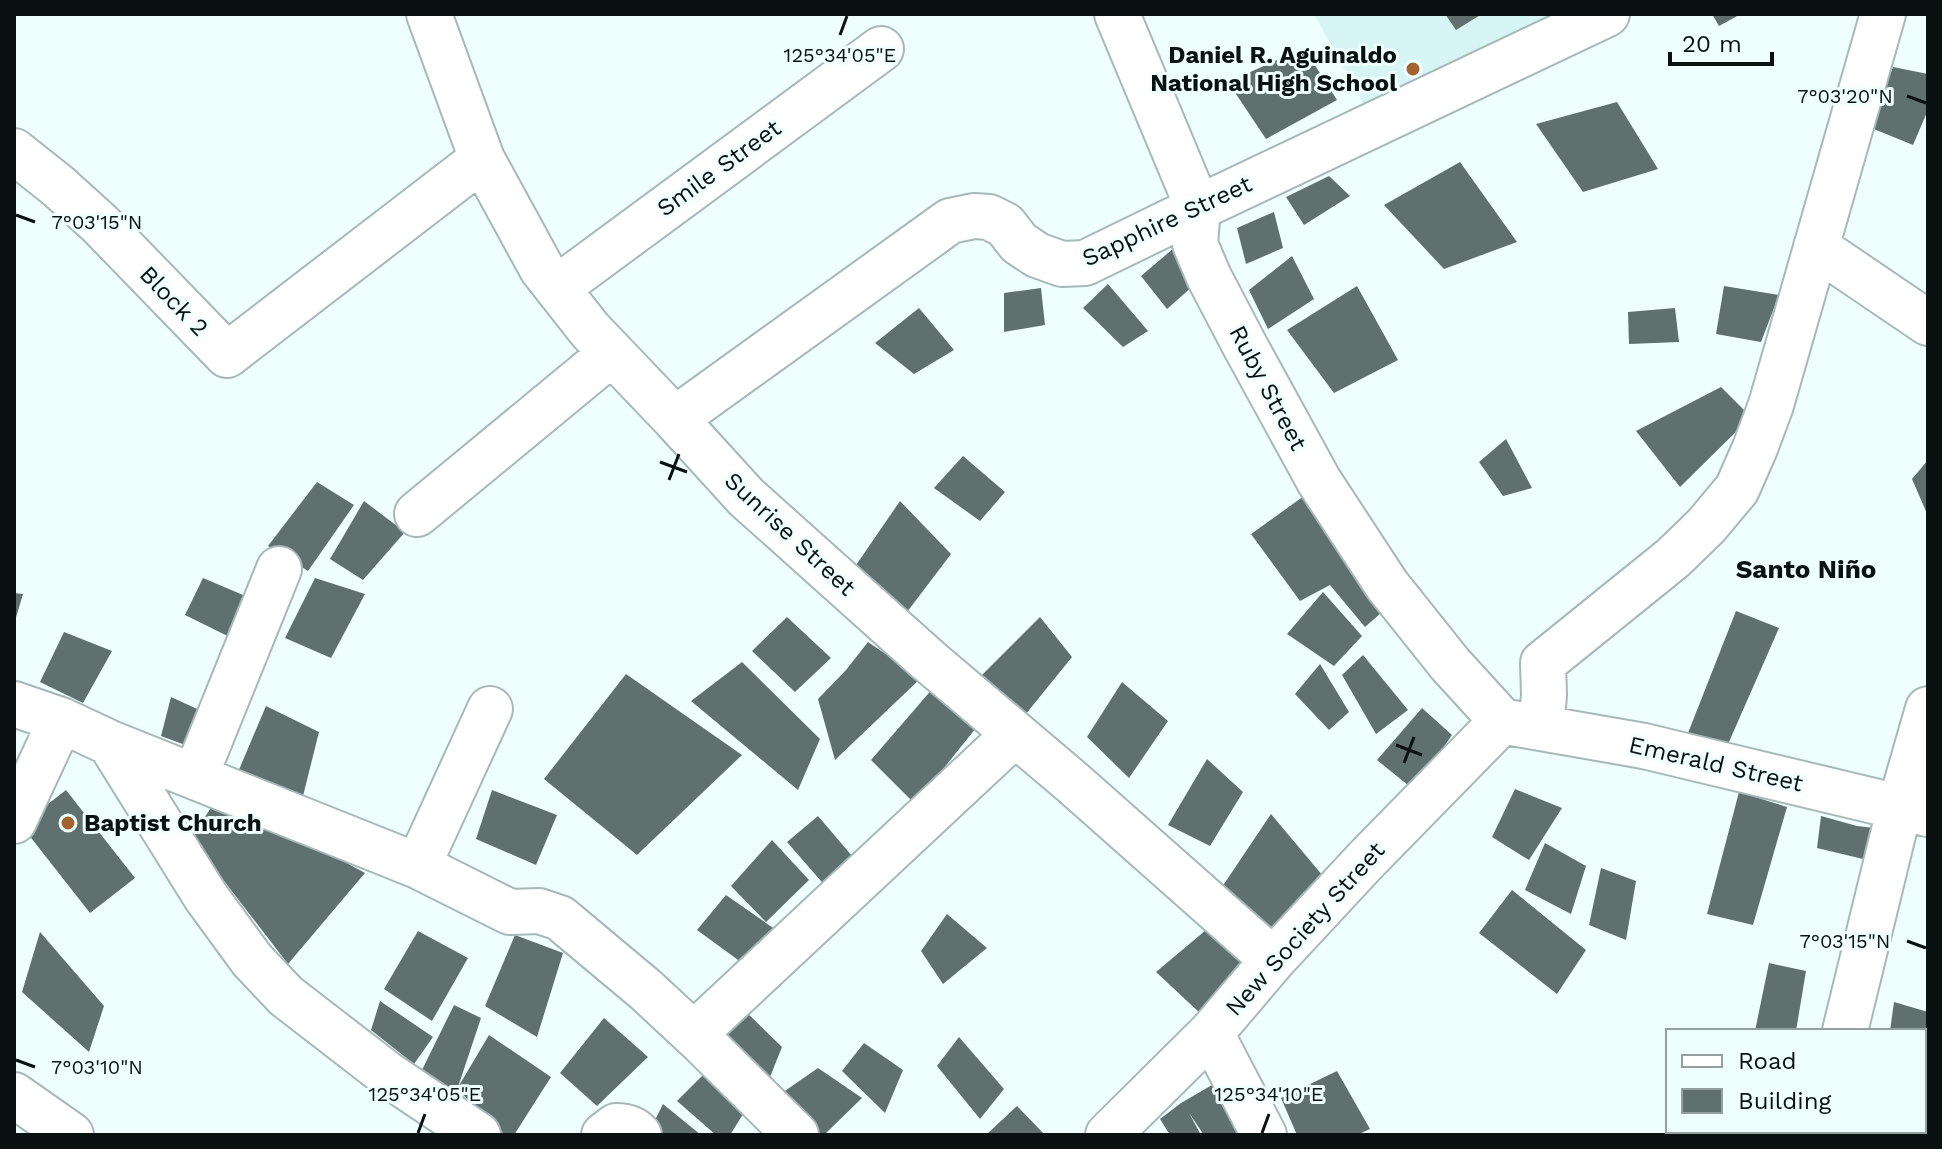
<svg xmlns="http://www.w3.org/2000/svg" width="1942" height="1149" viewBox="0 0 1942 1149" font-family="'Work Sans',sans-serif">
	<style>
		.built { fill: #d8f5f5 }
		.building { fill: #5f706f }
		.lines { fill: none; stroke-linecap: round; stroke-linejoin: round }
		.minor-casing { stroke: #a6b8b8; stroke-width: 48 }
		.minor { stroke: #fff; stroke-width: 44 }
		.ticks { fill: none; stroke: #0a1111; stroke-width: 3 }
		.poi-dot { fill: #a4622e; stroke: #effffe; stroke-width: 3 }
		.labels { text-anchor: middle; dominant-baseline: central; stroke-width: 6; stroke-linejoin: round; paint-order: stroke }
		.poi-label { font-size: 24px; font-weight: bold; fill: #0a1111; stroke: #effffe; text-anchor: end }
		.street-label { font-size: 24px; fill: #0a1111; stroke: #effffe }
		.neighbourhood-label { font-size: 26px; font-weight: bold; fill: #0a1111; stroke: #effffe }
		.ticks-label { font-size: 20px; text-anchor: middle; fill: #0a1111; stroke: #effffe; stroke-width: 6; stroke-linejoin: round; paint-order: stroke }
	</style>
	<rect width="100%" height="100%" fill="#effffe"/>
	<!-- built -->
	<path class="built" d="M 1314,14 L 1591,14 L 1374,123 Z"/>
	<!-- building -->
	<path class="building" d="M 1445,14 L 1482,14 L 1456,30 Z
		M 1712,14 L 1741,14 L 1719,26 Z
		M 1304,48 L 1337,100 L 1266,139 L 1228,82 Z
		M 1893,67 L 1928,74 L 1928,110 L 1913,145 L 1869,127 Z
		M 1617,102 L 1658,169 L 1583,192 L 1536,124 Z
		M 1460,162 L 1517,242 L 1444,269 L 1384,205 Z
		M 1329,176 L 1350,196 L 1304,225 L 1286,197 Z
		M 1274,212 L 1283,248 L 1246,264 L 1237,228 Z
		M 1181,242 L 1202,278 L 1167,309 L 1141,276 Z
		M 1292,256 L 1314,299 L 1268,329 L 1249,290 Z
		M 1108,284 L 1148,331 L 1123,347 L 1083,308 Z
		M 1357,286 L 1398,360 L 1334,393 L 1287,330 Z
		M 1724,286 L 1779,295 L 1761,342 L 1716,334 Z
		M 1041,288 L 1045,325 L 1004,332 L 1004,293 Z
		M 919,308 L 954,350 L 914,374 L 875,343 Z
		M 1675,308 L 1679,342 L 1629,344 L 1628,312 Z
		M 1721,387 L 1751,417 L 1680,487 L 1636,431 Z
		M 1506,439 L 1532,488 L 1503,496 L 1479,462 Z
		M 963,456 L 1005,492 L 980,521 L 934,488 Z
		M 1928,460 L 1928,516 L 1912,479 Z
		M 317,482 L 354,505 L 308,571 L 268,546 Z
		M 1304,496 L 1389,606 L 1365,627 L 1330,585 L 1300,601 L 1251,534 Z
		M 364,501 L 405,532 L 363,580 L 330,559 Z
		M 900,501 L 951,554 L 904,616 L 852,571 Z
		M 203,578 L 276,609 L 256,650 L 185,615 Z
		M 315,578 L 365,594 L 331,658 L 285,638 Z
		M 1323,592 L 1362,636 L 1334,666 L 1287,634 Z
		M 14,593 L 23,594 L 15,621 L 14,621 Z
		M 1736,611 L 1779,628 L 1725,751 L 1688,733 Z
		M 787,617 L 831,658 L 795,692 L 752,651 Z
		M 1040,617 L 1072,657 L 1021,720 L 975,682 Z
		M 64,632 L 112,651 L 83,703 L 40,682 Z
		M 868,642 L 921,678 L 835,760 L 818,699 L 846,670 Z
		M 1363,655 L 1408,710 L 1376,734 L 1342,675 Z
		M 742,662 L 820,739 L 798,790 L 691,701 Z
		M 1320,664 L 1349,712 L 1329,730 L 1295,694 Z
		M 626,674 L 742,755 L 637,855 L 544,779 Z
		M 1122,682 L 1168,721 L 1129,778 L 1087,737 Z
		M 934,687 L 976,728 L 915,804 L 871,760 Z
		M 171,697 L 230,724 L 212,755 L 161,736 Z
		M 266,706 L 319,732 L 303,796 L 238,772 Z
		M 1422,708 L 1452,735 L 1414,790 L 1377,760 Z
		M 1207,759 L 1243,792 L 1210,846 L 1168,825 Z
		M 1515,789 L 1562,808 L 1529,860 L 1492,837 Z
		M 66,790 L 135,878 L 90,913 L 21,825 Z
		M 492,790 L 557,815 L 536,865 L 476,839 Z
		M 1739,792 L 1787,807 L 1753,925 L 1707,914 Z
		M 220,794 L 365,873 L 288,964 L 191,838 Z
		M 1271,814 L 1323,876 L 1268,942 L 1222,887 Z
		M 818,816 L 864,870 L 834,896 L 787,842 Z
		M 1821,816 L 1857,826 L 1892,830 L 1884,864 L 1817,848 Z
		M 772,840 L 809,880 L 766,922 L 731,886 Z
		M 1545,843 L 1586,866 L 1571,914 L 1525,890 Z
		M 1601,868 L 1636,881 L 1626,940 L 1589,925 Z
		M 1512,890 L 1586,950 L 1557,994 L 1479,933 Z
		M 726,895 L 776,930 L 745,965 L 697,930 Z
		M 947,914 L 987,948 L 943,984 L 921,951 Z
		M 1206,930 L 1247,960 L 1202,1015 L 1156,972 Z
		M 418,931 L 468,958 L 432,1021 L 384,989 Z
		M 40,932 L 104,1006 L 89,1052 L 22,992 Z
		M 515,935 L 563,953 L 537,1037 L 485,1006 Z
		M 1769,963 L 1806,971 L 1796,1031 L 1755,1031 Z
		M 380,1001 L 433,1037 L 414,1064 L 371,1030 Z
		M 1894,1002 L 1928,1012 L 1928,1089 L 1924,1088 L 1924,1031 L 1890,1031 Z
		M 738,1004 L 782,1047 L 770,1077 L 717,1027 Z
		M 454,1005 L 481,1018 L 455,1096 L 422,1070 Z
		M 604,1018 L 648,1057 L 597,1106 L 560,1073 Z
		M 489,1035 L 551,1077 L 514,1135 L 505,1135 L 457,1089 Z
		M 959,1037 L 1004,1089 L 980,1119 L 937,1066 Z
		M 864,1043 L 903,1070 L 885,1113 L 842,1071 Z
		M 712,1066 L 750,1103 L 730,1135 L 716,1135 L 677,1101 Z
		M 818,1068 L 862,1098 L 824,1135 L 813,1135 L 779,1095 Z
		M 1337,1071 L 1370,1129 L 1357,1135 L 1297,1135 L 1281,1098 Z
		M 1212,1085 L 1247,1135 L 1204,1135 L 1189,1113 L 1201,1135 L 1170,1135 L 1160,1119 L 1181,1103 Z
		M 1924,1091 L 1928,1092 L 1928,1131 L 1924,1130 Z
		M 663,1104 L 701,1135 L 661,1135 L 652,1126 Z
		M 1017,1106 L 1045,1135 L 986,1135 Z"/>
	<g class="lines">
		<defs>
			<path id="minor" d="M 429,14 L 482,159 L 542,269 L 590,330 L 675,419 L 746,497 L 928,660 L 1072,782 L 1273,960
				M 1117,14 L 1198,208 L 1195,244 L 1209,277 L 1244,344 L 1319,481 L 1387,585 L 1450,664 L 1502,721
				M 14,151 L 58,186 L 100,224 L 227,355 L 482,159
				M 1816,247 L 1928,323
				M 557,288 L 881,49
				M 675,419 L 950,221 L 974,216 L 989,217 L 1005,225 L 1019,243 L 1037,255 L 1062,264 L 1085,263 L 1198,208 L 1607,14
				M 417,514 L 612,353
				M 14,704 L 61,720 L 110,743 L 418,866 L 510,912 L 539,911 L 560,918 L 646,990 L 703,1043 L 796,1135
				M 1512,723 L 1644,746 L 1928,814
				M 1541,728 L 1544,695 L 1543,663 L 1673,558 L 1706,526 L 1737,489 L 1755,448 L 1771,405 L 1883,14
				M 110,743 L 206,897 L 252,960 L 286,996 L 387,1074 L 478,1135
				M 195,777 L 279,569
				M 14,821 L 61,720
				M 418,866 L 490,709
				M 1845,1031 L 1900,806 L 1928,709
				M 1211,1033 L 1264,1135
				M 694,1034 L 1015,734
				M 14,1095 L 71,1135
				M 1800,1131 L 1802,1135
				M 604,1135 L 616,1126 C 626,1126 633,1128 639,1135
				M 1108,1135 L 1211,1033 L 1273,960 L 1365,861 L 1502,721"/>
		</defs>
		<!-- minor casing -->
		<use href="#minor" class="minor-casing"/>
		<!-- minor -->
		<use href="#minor" class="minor"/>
	</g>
	<!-- ticks -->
	<path class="ticks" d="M 840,35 L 847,16M 1907,96 L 1926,103M 16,215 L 35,222M 660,462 L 687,472M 669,480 L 679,454M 1396,745 L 1422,755M 1404,763 L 1414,737M 1907,941 L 1926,948M 16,1060 L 35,1067M 418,1133 L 425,1114M 1262,1133 L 1269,1114"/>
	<!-- markers -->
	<g class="poi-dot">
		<circle cx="1413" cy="69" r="8"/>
		<circle cx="68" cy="823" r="8"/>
	</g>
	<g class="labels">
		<!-- poi labels -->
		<g class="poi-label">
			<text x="1397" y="55">Daniel R. Aguinaldo<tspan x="1397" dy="28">National High School</tspan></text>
			<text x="84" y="823" text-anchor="start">Baptist Church</text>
		</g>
		<!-- street labels -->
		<g class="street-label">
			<text transform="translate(719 168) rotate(-36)">Smile Street</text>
			<text transform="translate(1167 221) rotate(-25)">Sapphire Street</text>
			<text transform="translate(174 301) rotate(46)">Block 2</text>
			<text transform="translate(1268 388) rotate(62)">Ruby Street</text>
			<text transform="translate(790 534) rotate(43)">Sunrise Street</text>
			<text transform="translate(1716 764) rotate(13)">Emerald Street</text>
			<text transform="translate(1305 929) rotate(-48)">New Society Street</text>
		</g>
		<!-- neighbourhood labels -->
		<g class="neighbourhood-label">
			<text x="1806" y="569">Santo Niño</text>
		</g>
	</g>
	<g class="ticks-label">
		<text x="840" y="62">125°34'05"E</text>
		<text x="1845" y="103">7°03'20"N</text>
		<text x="97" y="229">7°03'15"N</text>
		<text x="1845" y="948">7°03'15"N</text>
		<text x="97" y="1074">7°03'10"N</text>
		<text x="425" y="1101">125°34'05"E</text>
		<text x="1269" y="1101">125°34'10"E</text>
	</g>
	<!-- border -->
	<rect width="1942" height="1149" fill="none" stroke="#0a1111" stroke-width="32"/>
	<!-- legend -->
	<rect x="1666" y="1029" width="260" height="104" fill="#effffe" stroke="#93a09f" stroke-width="2"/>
	<rect x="1682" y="1055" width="40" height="12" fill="#ffffff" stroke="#93a09f" stroke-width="2"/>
	<text x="1738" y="1069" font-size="24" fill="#0a1111">Road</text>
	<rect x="1682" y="1089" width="40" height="24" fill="#5f706f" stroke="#93a09f" stroke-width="2"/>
	<text x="1738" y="1109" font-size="24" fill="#0a1111">Building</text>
	<!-- scale -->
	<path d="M1670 52v12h102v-12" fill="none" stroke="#0a1111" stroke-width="4"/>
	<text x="1682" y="52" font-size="24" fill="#0a1111" stroke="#effffe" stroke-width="6" paint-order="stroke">20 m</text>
</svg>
